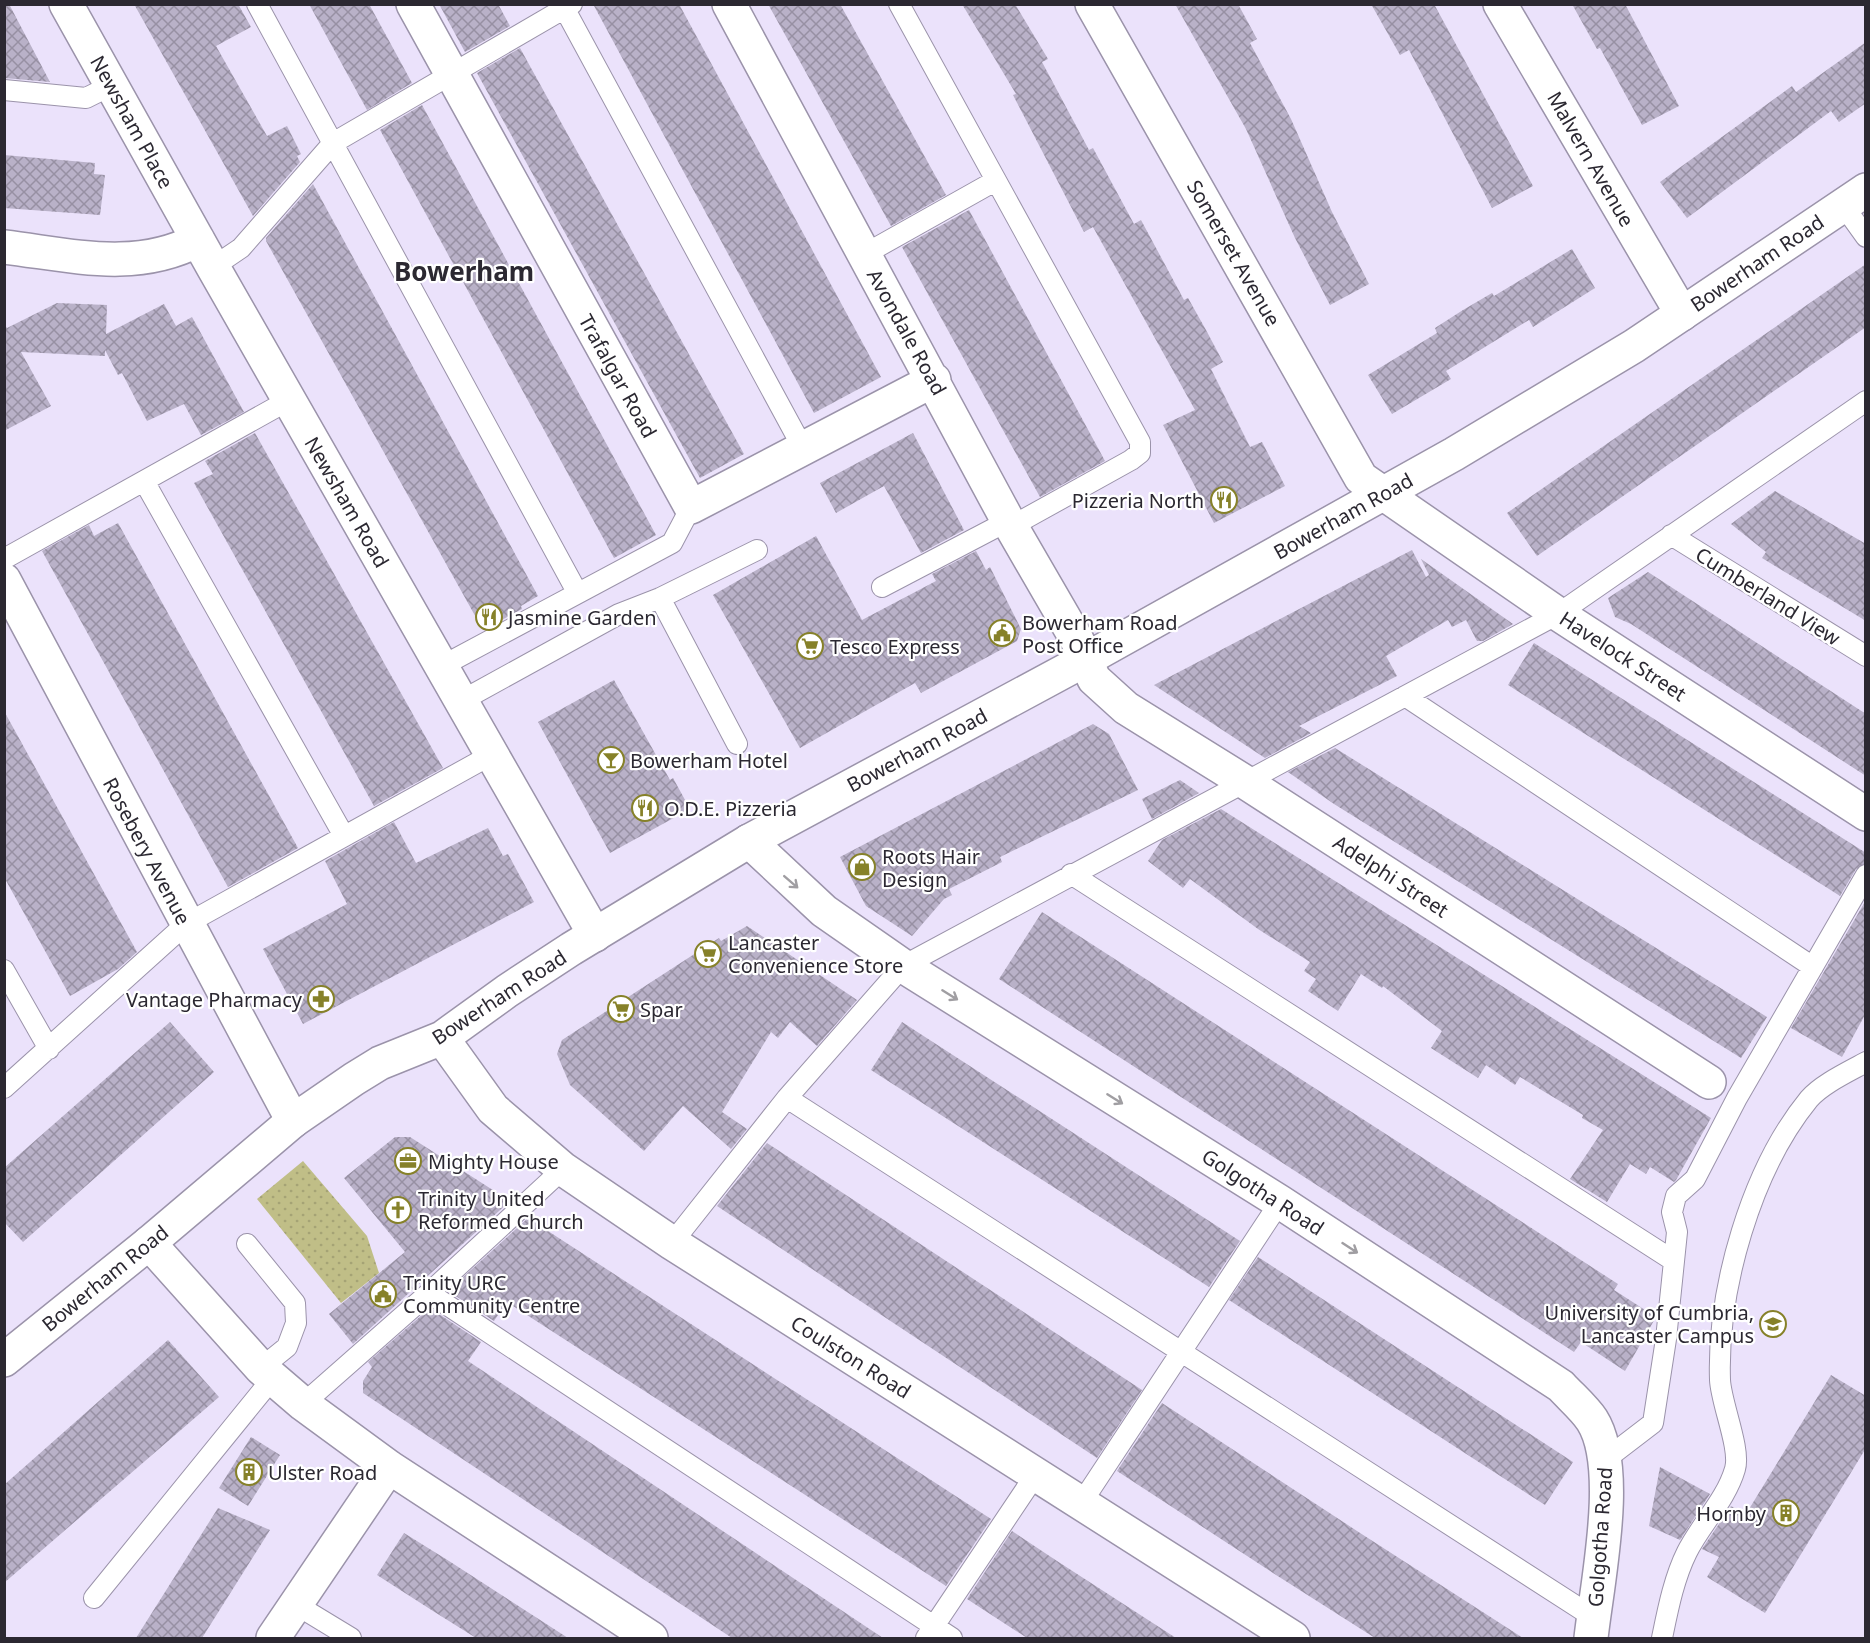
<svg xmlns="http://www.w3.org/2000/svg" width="1870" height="1643" viewBox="0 0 1870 1643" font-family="'Noto Sans',sans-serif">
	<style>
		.garden { fill: url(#garden-dots) }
		.building { fill: url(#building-cross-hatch) }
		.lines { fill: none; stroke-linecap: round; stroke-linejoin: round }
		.service-casing { stroke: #9b93aa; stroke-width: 22 }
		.minor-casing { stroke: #9b93aa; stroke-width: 36 }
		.tertiary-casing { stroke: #9b93aa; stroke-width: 36 }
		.service { stroke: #fff; stroke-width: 20 }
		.minor { stroke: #fff; stroke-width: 33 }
		.tertiary { stroke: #fff; stroke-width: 33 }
		.oneway { stroke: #a09ea2 }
		.labels { text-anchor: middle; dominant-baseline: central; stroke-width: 4.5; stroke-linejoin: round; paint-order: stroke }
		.street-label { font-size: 20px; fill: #2b2831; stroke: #fff }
		.poi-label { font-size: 20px; fill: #2b2831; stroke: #fff; text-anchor: start }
		.district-label { font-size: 26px; font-weight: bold; fill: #2b2831; stroke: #fff }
	</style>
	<defs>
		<pattern id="garden-dots" width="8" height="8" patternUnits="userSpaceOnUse" patternTransform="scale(1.5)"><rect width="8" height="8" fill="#c0be87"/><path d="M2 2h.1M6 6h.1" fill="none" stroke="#a5a375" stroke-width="1.8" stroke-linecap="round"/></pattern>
		<pattern id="building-cross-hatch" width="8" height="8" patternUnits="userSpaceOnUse" patternTransform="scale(1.5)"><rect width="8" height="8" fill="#b9b1c8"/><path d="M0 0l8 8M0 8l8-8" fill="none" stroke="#9790a3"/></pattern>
	</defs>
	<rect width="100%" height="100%" fill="#ebe2fb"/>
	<!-- garden -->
	<path class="garden" d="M 303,1161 L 367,1236 L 379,1273 L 341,1303 L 257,1199 Z"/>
	<!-- building -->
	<path class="building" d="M 4,4 L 9,4 L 50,82 L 4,78 Z
		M 134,4 L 238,4 L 251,27 L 216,46 L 267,136 L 287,126 L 301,154 L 297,156 L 300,162 L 253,216 Z
		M 309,4 L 369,4 L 412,83 L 367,110 Z
		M 439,4 L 498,4 L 510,26 L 465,52 Z
		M 593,4 L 679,4 L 881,377 L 814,413 Z
		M 768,4 L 840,4 L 946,195 L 891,226 Z
		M 962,4 L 1015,4 L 1048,59 L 1042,62 L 1089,150 L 1093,148 L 1134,224 L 1141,220 L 1184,300 L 1188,298 L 1206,330 L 1223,362 L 1211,369 L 1250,447 L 1262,442 L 1285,486 L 1214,523 L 1163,425 L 1195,410 L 1093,227 L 1084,232 L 1013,95 L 1016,94 Z
		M 1175,4 L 1238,4 L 1257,39 L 1250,43 L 1291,119 L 1332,212 L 1369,284 L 1330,305 L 1295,238 L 1246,129 Z
		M 1371,4 L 1434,4 L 1533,186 L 1492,208 L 1409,50 L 1400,55 Z
		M 1572,4 L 1625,4 L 1679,106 L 1642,125 L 1600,48 L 1597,49 Z
		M 1866,42 L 1866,103 L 1839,122 L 1831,111 L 1687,218 L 1660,182 L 1792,86 L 1796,92 Z
		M 520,48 L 744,454 L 700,478 L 477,73 Z
		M 422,105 L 656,535 L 614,558 L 380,130 Z
		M 4,155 L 95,163 L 94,174 L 105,175 L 100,215 L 4,208 Z
		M 313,184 L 538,596 L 521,606 L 522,609 L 483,630 L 266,241 L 266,238 Z
		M 969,210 L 1105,461 L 1040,497 L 902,247 Z
		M 1572,249 L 1595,288 L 1533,327 L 1529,320 L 1446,371 L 1451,379 L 1392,414 L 1368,375 L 1437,333 L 1435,328 L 1463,310 L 1492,293 L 1494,296 Z
		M 1866,264 L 1866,327 L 1537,556 L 1507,513 Z
		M 57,303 L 107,305 L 106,334 L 164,304 L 176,326 L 192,317 L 244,412 L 201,435 L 184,404 L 147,421 L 122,373 L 118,375 L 105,350 L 105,356 L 21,352 L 51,406 L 4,431 L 4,324 L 7,328 Z
		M 255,433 L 443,768 L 374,806 L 194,483 L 213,474 L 205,461 Z
		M 913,433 L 964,530 L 921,553 L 884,486 L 836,513 L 820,483 Z
		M 1775,491 L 1866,544 L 1866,621 L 1762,558 L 1766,552 L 1731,524 Z
		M 118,523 L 298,848 L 228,887 L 42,551 L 89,525 L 94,536 Z
		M 816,536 L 862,620 L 936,581 L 932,574 L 976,551 L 986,570 L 990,567 L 1021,629 L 1017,641 L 921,693 L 915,683 L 800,748 L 713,595 Z
		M 1412,550 L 1426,577 L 1429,575 L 1421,559 L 1513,624 L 1483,641 L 1477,641 L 1466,620 L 1452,627 L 1448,620 L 1386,656 L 1397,676 L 1299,726 L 1311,733 L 1265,758 L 1154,685 Z
		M 1648,572 L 1866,714 L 1866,776 L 1631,624 L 1615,617 L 1608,598 Z
		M 1534,643 L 1866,853 L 1866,863 L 1856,869 L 1840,896 L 1508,685 Z
		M 614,680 L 670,780 L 673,778 L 690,809 L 610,853 L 538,722 Z
		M 4,711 L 137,952 L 118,969 L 70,996 L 4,877 Z
		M 1093,724 L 1109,734 L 1138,790 L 1000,857 L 1002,862 L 949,889 L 952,895 L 944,899 L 912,936 L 866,906 L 840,857 Z
		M 1335,748 L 1767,1017 L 1741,1058 L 1334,804 L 1288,772 Z
		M 1180,780 L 1199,793 L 1152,819 L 1142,799 Z
		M 1221,809 L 1711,1118 L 1676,1180 L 1674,1182 L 1650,1167 L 1646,1174 L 1630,1164 L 1607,1202 L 1570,1179 L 1603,1130 L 1582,1118 L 1583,1115 L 1520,1077 L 1515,1085 L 1486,1065 L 1478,1078 L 1431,1048 L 1442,1031 L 1383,986 L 1382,988 L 1361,974 L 1338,1011 L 1308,991 L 1316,979 L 1304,971 L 1310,962 L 1258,929 L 1190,879 L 1183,888 L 1148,861 L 1162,840 Z
		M 394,822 L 416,863 L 488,828 L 503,856 L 508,854 L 534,902 L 303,1024 L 263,949 L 347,904 L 325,861 Z
		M 1866,900 L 1866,1013 L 1842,1057 L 1791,1028 Z
		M 1042,912 L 1618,1284 L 1614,1290 L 1656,1317 L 1625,1371 L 1581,1342 L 1574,1352 L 999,979 Z
		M 747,926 L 857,1000 L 817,1046 L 790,1022 L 778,1038 L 771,1032 L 722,1112 L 747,1129 L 731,1149 L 683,1106 L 644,1151 L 570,1085 L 557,1054 L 562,1040 L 719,938 L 721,941 Z
		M 170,1022 L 214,1072 L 23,1242 L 4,1222 L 4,1168 Z
		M 902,1022 L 1240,1241 L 1209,1287 L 871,1070 Z
		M 395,1137 L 410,1137 L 510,1201 L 353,1344 L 329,1314 L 405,1252 L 344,1178 Z
		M 767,1143 L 1142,1390 L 1097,1458 L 717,1206 Z
		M 528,1218 L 991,1519 L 946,1586 L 507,1302 L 494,1321 L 448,1291 Z
		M 1258,1257 L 1573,1462 L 1545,1505 L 1229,1300 Z
		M 430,1308 L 481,1342 L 468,1361 L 883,1638 L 732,1638 L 363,1393 L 363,1381 L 372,1367 L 368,1362 Z
		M 168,1340 L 219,1397 L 4,1583 L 4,1485 Z
		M 1831,1375 L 1866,1396 L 1866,1448 L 1765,1613 L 1707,1577 L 1719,1557 L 1702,1549 L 1731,1506 L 1746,1514 Z
		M 1162,1403 L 1357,1531 L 1523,1638 L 1375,1638 L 1273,1573 L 1117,1471 Z
		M 251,1437 L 280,1455 L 248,1506 L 219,1488 Z
		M 1660,1467 L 1710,1494 L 1680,1540 L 1649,1526 Z
		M 218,1508 L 270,1530 L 202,1638 L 136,1638 Z
		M 1012,1531 L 1057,1561 L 1176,1638 L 1027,1638 L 967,1599 Z
		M 404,1533 L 449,1561 L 568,1638 L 476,1638 L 433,1611 L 377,1575 Z"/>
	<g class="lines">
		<defs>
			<path id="service" d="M 257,4 L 577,592
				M 562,4 L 804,450
				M 899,4 L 1140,442 L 1140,453 L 1131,460 L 1012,526
				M 4,90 L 86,98 L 112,85
				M 1843,205 L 1866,237
				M 865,254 L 995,181
				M 213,267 L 241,248 L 333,143 L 572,4
				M 144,481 L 344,836
				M 1671,535 L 1866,656
				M 4,559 L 289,400
				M 882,587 L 1008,521
				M 660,598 L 737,744
				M 442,666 L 672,543 L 691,507
				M 1405,696 L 1813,967
				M 461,701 L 619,614 L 660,598 L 757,550
				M 1071,874 L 1674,1261
				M 4,970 L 49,1049
				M 4,1088 L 186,924 L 491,755
				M 787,1098 L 1593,1617
				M 672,1243 L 787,1098 L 903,966 L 1558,614 L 1866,401
				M 247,1244 L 295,1303 L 296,1323 L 287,1347 L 261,1368
				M 429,1293 L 952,1638
				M 303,1404 L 429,1293 L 563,1169
				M 1606,1459 L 1653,1423 L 1666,1339 L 1677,1232 L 1672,1212 L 1676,1196 L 1695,1179 L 1737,1098 L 1866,875
				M 1082,1502 L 1280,1202
				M 94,1598 L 272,1379
				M 295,1604 L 351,1638
				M 926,1638 L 1036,1474
				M 1662,1638 C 1668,1609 1674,1578 1687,1552 C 1701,1524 1726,1500 1735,1469 C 1741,1449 1721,1403 1720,1380 C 1717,1289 1751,1170 1809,1099 C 1822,1084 1848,1072 1866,1062"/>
			<path id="minor" d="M 66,4 L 213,267 L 595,935
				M 413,4 L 691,507 L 934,380
				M 729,4 L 1008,521 L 1077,640 L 1094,679 L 1126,708 L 1245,782 L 1709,1082
				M 1092,4 L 1361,478 L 1558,614 L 1866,814
				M 1500,4 L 1682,314
				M 4,247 C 72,255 135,273 198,240
				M 4,580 L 293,1121
				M 749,841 L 824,911 L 903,966 L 1280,1202 L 1561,1386 C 1571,1397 1584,1408 1592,1420 C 1622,1467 1597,1583 1591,1638
				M 149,1243 L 261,1368 L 303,1404 L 389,1467 L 651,1638
				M 273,1638 L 389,1467"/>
			<path id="tertiary" d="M 442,1038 L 493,1109 L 563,1169 L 672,1243 L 1293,1638
				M 4,1360 L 149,1243 L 293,1121 L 354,1079 L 380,1063 L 442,1038 L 507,991 L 571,949 L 749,841 L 1085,660 L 1454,454 L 1634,346 L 1866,190"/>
		</defs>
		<!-- service casing -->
		<use href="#service" class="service-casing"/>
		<!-- minor casing -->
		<use href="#minor" class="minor-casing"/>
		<!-- tertiary casing -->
		<use href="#tertiary" class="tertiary-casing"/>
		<!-- service -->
		<use href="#service" class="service"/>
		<!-- minor -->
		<use href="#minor" class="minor"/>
		<!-- tertiary -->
		<use href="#tertiary" class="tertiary"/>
	</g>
	<!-- one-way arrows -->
	<defs><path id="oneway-shaft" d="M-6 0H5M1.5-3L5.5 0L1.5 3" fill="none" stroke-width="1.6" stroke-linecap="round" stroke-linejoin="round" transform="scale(1.5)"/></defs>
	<g class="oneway">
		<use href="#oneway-shaft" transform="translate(791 882) rotate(41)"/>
		<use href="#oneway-shaft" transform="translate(950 995) rotate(32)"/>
		<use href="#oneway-shaft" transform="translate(1115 1099) rotate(32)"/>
		<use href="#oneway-shaft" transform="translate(1350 1248) rotate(33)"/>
	</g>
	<!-- icons -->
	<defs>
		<symbol id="restaurant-ring" viewBox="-11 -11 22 22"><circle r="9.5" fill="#fff" stroke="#868129" stroke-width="1.5"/><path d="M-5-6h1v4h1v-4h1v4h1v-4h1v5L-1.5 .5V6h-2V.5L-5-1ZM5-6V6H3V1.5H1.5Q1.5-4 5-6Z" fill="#868129"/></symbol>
		<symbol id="civic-ring" viewBox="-11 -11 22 22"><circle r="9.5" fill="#fff" stroke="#868129" stroke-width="1.5"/><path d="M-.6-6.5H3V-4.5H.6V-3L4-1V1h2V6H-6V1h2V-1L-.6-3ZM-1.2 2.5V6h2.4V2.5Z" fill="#868129"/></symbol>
		<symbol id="supermarket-ring" viewBox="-11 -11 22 22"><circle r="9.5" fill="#fff" stroke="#868129" stroke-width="1.5"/><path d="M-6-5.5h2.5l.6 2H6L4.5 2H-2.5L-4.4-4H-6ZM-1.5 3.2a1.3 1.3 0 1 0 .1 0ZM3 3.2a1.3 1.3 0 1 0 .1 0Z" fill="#868129"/></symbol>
		<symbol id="bar-ring" viewBox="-11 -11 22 22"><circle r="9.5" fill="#fff" stroke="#868129" stroke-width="1.5"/><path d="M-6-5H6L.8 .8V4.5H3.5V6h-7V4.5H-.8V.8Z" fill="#868129"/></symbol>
		<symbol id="shop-ring" viewBox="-11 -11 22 22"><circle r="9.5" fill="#fff" stroke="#868129" stroke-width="1.5"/><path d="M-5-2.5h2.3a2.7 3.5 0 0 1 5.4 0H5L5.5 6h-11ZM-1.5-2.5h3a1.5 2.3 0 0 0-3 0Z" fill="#868129"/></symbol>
		<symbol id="pharmacy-ring" viewBox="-11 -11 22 22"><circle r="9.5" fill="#fff" stroke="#868129" stroke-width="1.5"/><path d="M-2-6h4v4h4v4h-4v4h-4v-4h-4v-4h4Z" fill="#868129"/></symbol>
		<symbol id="office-ring" viewBox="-11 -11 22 22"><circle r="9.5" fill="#fff" stroke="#868129" stroke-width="1.5"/><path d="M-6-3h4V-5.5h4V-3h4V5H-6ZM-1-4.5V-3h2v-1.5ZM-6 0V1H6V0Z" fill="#868129"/></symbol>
		<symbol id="church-ring" viewBox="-11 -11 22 22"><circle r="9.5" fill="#fff" stroke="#868129" stroke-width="1.5"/><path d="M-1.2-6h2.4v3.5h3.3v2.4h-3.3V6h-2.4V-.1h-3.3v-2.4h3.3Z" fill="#868129"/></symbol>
		<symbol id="university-ring" viewBox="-11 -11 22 22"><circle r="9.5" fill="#fff" stroke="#868129" stroke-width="1.5"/><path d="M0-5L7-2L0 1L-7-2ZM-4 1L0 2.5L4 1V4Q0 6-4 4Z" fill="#868129"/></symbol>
		<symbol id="building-ring" viewBox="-11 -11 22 22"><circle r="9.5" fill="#fff" stroke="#868129" stroke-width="1.5"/><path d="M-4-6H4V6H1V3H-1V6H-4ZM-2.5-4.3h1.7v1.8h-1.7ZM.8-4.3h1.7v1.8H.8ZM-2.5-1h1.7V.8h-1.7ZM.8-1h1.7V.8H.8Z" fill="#868129"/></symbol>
	</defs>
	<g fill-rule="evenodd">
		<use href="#restaurant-ring" x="1209" y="485" width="30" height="30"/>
		<use href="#restaurant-ring" x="474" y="602" width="30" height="30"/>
		<use href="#civic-ring" x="987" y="618" width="30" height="30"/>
		<use href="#supermarket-ring" x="795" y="631" width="30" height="30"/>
		<use href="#bar-ring" x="596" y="745" width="30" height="30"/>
		<use href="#restaurant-ring" x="630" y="793" width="30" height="30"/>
		<use href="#shop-ring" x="847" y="852" width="30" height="30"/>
		<use href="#supermarket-ring" x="693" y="939" width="30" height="30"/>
		<use href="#pharmacy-ring" x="306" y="984" width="30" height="30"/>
		<use href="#supermarket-ring" x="606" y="994" width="30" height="30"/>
		<use href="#office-ring" x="393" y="1146" width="30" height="30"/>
		<use href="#church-ring" x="383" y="1195" width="30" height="30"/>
		<use href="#civic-ring" x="368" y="1279" width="30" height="30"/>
		<use href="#university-ring" x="1758" y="1309" width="30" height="30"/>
		<use href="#building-ring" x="234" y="1457" width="30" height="30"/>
		<use href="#building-ring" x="1771" y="1498" width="30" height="30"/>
	</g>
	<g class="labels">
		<!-- street labels -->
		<g class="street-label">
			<text transform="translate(132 122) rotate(61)">Newsham Place</text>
			<text transform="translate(1591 159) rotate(60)">Malvern Avenue</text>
			<text transform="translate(1234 253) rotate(60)">Somerset Avenue</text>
			<text transform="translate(1757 263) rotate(-34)">Bowerham Road</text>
			<text transform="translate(907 332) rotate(61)">Avondale Road</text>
			<text transform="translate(618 376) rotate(61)">Trafalgar Road</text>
			<text transform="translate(347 502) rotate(60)">Newsham Road</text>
			<text transform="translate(1343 516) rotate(-29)">Bowerham Road</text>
			<text transform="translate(1768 596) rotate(32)">Cumberland View</text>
			<text transform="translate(1623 656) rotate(33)">Havelock Street</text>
			<text transform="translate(917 750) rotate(-28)">Bowerham Road</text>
			<text transform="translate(147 851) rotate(62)">Rosebery Avenue</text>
			<text transform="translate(1391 876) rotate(33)">Adelphi Street</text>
			<text transform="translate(499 997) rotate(-33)">Bowerham Road</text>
			<text transform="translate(1263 1192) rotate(33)">Golgotha Road</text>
			<text transform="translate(105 1278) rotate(-39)">Bowerham Road</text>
			<text transform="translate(851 1357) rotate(32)">Coulston Road</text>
			<text transform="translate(1600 1537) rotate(-86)">Golgotha Road</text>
		</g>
		<!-- poi labels -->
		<g class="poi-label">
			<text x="1204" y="500" text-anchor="end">Pizzeria North</text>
			<text x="508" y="617">Jasmine Garden</text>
			<text x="1022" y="622">Bowerham Road<tspan x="1022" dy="23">Post Office</tspan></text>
			<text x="830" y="646">Tesco Express</text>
			<text x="630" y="760">Bowerham Hotel</text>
			<text x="664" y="808">O.D.E. Pizzeria</text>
			<text x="882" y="856">Roots Hair<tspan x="882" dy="23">Design</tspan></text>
			<text x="728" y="942">Lancaster<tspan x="728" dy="23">Convenience Store</tspan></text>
			<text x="302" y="999" text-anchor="end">Vantage Pharmacy</text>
			<text x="640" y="1009">Spar</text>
			<text x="428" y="1161">Mighty House</text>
			<text x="418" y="1198">Trinity United<tspan x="418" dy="23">Reformed Church</tspan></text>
			<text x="403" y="1282">Trinity URC<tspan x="403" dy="23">Community Centre</tspan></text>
			<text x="1754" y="1312" text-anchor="end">University of Cumbria,<tspan x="1754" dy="23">Lancaster Campus</tspan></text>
			<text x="268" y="1472">Ulster Road</text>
			<text x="1766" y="1513" text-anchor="end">Hornby</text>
		</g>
		<!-- district labels -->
		<g class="district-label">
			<text x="464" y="271">Bowerham</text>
		</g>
	</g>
	<!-- border -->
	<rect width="1870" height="1643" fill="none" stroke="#2b2831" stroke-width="12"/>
</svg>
